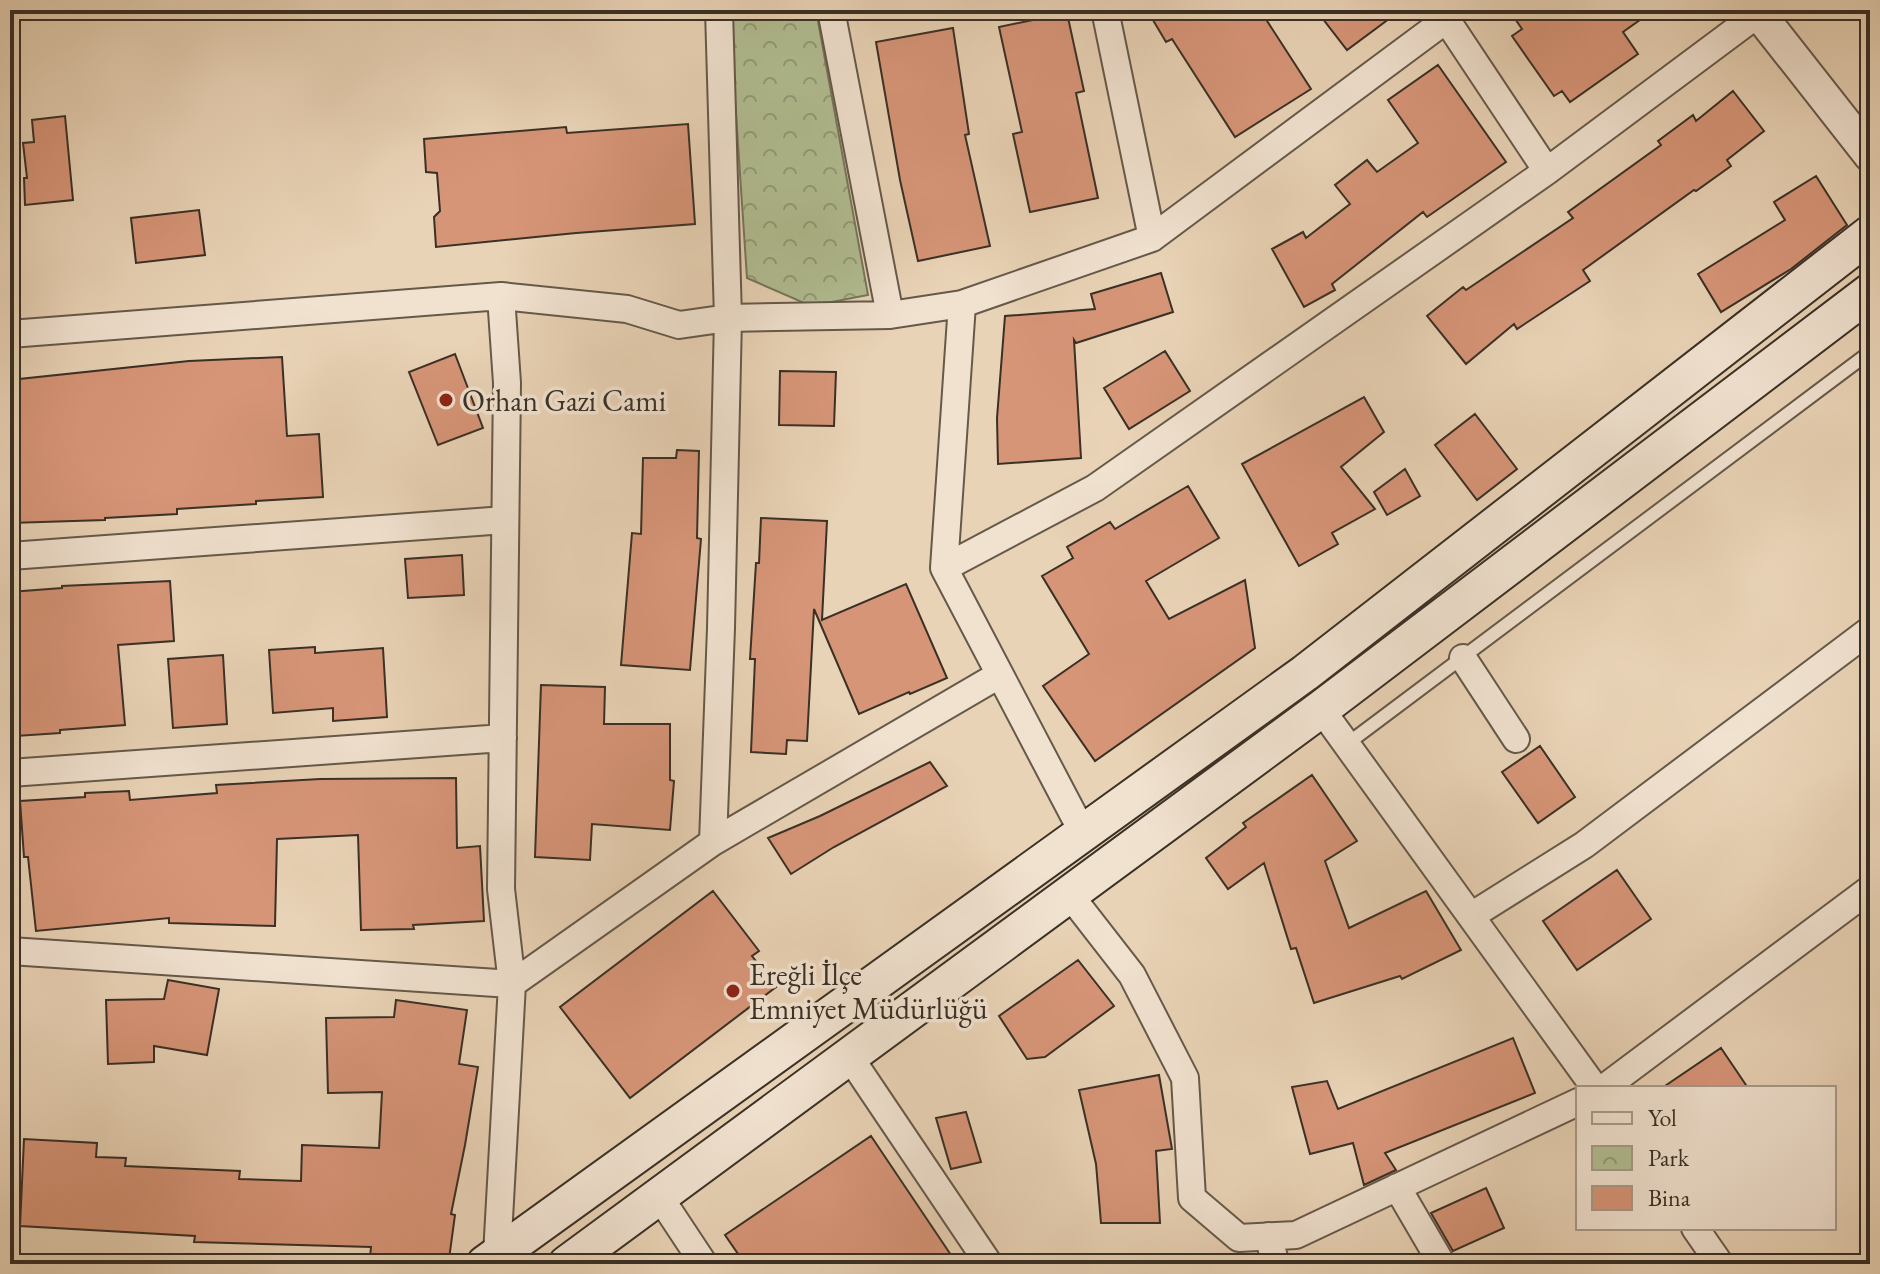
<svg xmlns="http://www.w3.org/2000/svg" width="1880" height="1274" viewBox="0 0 1880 1274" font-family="'EB Garamond',serif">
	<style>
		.park { fill: url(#park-crowns); stroke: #75775c; stroke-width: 2 }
		.building { fill: #d79578; stroke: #393026; stroke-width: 2 }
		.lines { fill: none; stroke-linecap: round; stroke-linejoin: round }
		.service-casing { stroke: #65594a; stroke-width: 16 }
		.minor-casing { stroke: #65594a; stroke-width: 30 }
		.tertiary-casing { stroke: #65594a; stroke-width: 36 }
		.secondary-casing { stroke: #393026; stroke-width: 40 }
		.service { stroke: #f1e2d0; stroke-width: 12 }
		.minor { stroke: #f1e2d0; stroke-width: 26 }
		.tertiary { stroke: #f1e2d0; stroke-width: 32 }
		.secondary { stroke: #f1e2d0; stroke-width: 36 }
		.poi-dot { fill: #8f2418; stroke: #f1e2d0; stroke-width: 3 }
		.labels { text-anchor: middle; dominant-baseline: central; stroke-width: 7; stroke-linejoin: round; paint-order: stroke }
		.poi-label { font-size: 30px; fill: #393026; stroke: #f1e2d0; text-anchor: start }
	</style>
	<defs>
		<pattern id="park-crowns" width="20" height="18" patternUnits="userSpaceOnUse" patternTransform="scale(2)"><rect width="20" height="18" fill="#b1be92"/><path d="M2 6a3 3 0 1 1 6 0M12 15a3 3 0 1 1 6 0" fill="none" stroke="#919b77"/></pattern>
	</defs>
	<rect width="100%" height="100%" fill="#e9d3b6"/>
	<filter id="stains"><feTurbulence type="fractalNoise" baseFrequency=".0025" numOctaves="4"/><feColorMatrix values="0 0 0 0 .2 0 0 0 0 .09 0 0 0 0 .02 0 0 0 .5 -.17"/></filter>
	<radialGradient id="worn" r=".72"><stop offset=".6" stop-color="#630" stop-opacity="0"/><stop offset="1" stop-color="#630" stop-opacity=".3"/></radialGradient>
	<!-- park -->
	<path class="park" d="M 729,10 L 816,10 L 868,295 L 811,306 L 747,278 Z"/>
	<!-- building -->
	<path class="building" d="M 1147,10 L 1260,10 L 1311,89 L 1235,137 L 1172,39 L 1166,42 Z
		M 1316,10 L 1401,10 L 1347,50 Z
		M 1509,10 L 1654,10 L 1623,32 L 1638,54 L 1570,102 L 1562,91 L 1554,96 L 1512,36 L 1522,29 Z
		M 1067,13 L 1084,91 L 1076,93 L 1098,198 L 1030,212 L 1013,134 L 1022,132 L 999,27 Z
		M 953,28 L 969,134 L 965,135 L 990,246 L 918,261 L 900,180 L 876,42 Z
		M 1438,65 L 1506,162 L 1427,217 L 1423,212 L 1332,284 L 1335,290 L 1304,307 L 1272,249 L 1303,232 L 1306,238 L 1350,204 L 1335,185 L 1367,160 L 1377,172 L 1418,143 L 1388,100 Z
		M 1733,91 L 1764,131 L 1727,160 L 1731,166 L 1696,191 L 1694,190 L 1583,270 L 1590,281 L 1517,329 L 1514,324 L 1466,364 L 1427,316 L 1463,287 L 1466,290 L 1573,218 L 1568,212 L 1661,145 L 1658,141 L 1693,115 L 1696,121 Z
		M 65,116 L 73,200 L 25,205 L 24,178 L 27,178 L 23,143 L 34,142 L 32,120 Z
		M 688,124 L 695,224 L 576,233 L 436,247 L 434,217 L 440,211 L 437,173 L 426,172 L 424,139 L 566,127 L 567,133 Z
		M 1816,176 L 1847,225 L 1791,269 L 1721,312 L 1698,274 L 1785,220 L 1774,202 Z
		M 199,210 L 205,255 L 136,263 L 131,218 Z
		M 1161,273 L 1173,312 L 1076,343 L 1074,340 L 1081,458 L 998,464 L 997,418 L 1005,316 L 1095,309 L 1091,294 Z
		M 1165,351 L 1190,391 L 1129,429 L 1104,388 Z
		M 455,354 L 483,428 L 438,445 L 409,372 Z
		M 282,357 L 287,436 L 319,434 L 323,497 L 256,501 L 256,504 L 177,509 L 177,514 L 105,518 L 105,520 L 10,523 L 10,380 L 189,361 Z
		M 780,371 L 836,372 L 834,426 L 779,425 Z
		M 1364,397 L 1384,432 L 1341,467 L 1375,509 L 1332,533 L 1338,544 L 1299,566 L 1242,464 Z
		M 1475,414 L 1517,469 L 1477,500 L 1435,445 Z
		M 677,450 L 699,451 L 697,538 L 701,539 L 690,670 L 621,665 L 632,533 L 641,534 L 643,458 L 676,458 Z
		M 1405,469 L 1420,496 L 1387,515 L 1374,492 Z
		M 1188,486 L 1219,538 L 1146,581 L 1169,619 L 1245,580 L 1255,648 L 1095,761 L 1043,686 L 1089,654 L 1042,576 L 1073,558 L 1067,547 L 1110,522 L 1115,529 Z
		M 761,518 L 827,521 L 822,620 L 906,584 L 947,678 L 910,694 L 909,692 L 859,714 L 814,609 L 807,741 L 787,740 L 786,754 L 751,752 L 755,659 L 750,659 L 756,563 L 759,563 Z
		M 462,555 L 464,595 L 408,598 L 405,559 Z
		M 170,581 L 174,641 L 118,645 L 125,725 L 60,730 L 60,733 L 16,736 L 10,653 L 10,592 L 62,588 L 62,586 Z
		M 315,647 L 315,653 L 383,648 L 387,717 L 333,721 L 333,708 L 273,713 L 269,650 Z
		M 223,655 L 227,724 L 173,728 L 168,659 Z
		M 541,685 L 605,687 L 604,724 L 670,724 L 670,780 L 674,781 L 670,830 L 592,824 L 590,860 L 535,857 Z
		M 1540,746 L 1575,797 L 1538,823 L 1502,772 Z
		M 930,762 L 947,786 L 834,847 L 791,874 L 768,838 L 820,816 Z
		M 1312,775 L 1357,841 L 1325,861 L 1349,928 L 1426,891 L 1461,950 L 1402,979 L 1400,976 L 1314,1003 L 1296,948 L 1291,949 L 1264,863 L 1228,889 L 1206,858 L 1246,827 L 1243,823 Z
		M 456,778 L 457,848 L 480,846 L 484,921 L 413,925 L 414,929 L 361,930 L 358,835 L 277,839 L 275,926 L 169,923 L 169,918 L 36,931 L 28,857 L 24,857 L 20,801 L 85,797 L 85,793 L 129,791 L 130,800 L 217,793 L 216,785 L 320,779 Z
		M 1617,870 L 1651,919 L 1577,970 L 1543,921 Z
		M 713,891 L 759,951 L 752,956 L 776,987 L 630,1098 L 560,1007 Z
		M 1078,960 L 1114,1006 L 1045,1057 L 1027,1059 L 999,1016 Z
		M 168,980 L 219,989 L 207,1055 L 154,1046 L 154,1062 L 108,1064 L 106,1000 L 164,999 Z
		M 396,1000 L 467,1010 L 459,1064 L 478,1067 L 465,1145 L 451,1214 L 455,1215 L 449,1259 L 370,1257 L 371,1247 L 194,1242 L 195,1236 L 20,1226 L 24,1139 L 97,1143 L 96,1157 L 126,1158 L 125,1166 L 240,1171 L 239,1179 L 301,1181 L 302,1145 L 379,1148 L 382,1092 L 328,1093 L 326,1018 L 394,1017 Z
		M 1513,1038 L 1535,1093 L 1385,1153 L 1396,1170 L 1364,1185 L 1353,1143 L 1310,1154 L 1292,1087 L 1327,1081 L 1338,1109 Z
		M 1721,1048 L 1748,1088 L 1662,1088 Z
		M 1159,1075 L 1172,1149 L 1156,1151 L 1160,1223 L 1101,1223 L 1096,1164 L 1079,1090 Z
		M 966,1112 L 981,1162 L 951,1169 L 936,1118 Z
		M 871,1136 L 957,1264 L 745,1264 L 725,1235 Z
		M 1486,1188 L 1504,1228 L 1453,1251 L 1431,1213 Z"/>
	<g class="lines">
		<defs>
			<path id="service" d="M 1347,744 L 1870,352"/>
			<path id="minor" d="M 831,10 L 890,315
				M 1105,10 L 1152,238
				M 1440,10 L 1547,171
				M 962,304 L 944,568 L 1083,833
				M 10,334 L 501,296 L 627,309 L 679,325 L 728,318 L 890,315 L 962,304 L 1152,238 L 1447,19
				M 10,556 L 505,520
				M 944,568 L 1095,488 L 1547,171 L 1759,13
				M 1463,658 L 1516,739
				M 1321,709 L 1595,1088
				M 10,773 L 503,738
				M 713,842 L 721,628 L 728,318 L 719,10
				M 1069,894 L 1132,975 L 1185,1078 L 1192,1198 L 1239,1238 L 1296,1235 L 1578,1102
				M 1471,916 L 1584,845 L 1870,630
				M 10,951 L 512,984 L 713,842 L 999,675
				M 849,1056 L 989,1264
				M 1604,1088 L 1870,889
				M 1397,1187 L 1442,1264
				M 659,1196 L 704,1264
				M 1695,1228 L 1720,1264
				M 1268,1236 L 1276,1264
				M 501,1264 L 497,1255 L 512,984 L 501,889 L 507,383 L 501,296"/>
			<path id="tertiary" d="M 1756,10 L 1870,155"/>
			<path id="secondary" d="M 485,1264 L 1305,673 L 1870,234
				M 567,1264 L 1321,709 L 1870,292"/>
		</defs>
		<!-- service casing -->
		<use href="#service" class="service-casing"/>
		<!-- minor casing -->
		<use href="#minor" class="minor-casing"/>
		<!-- tertiary casing -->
		<use href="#tertiary" class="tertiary-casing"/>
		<!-- secondary casing -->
		<use href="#secondary" class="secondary-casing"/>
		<!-- service -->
		<use href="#service" class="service"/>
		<!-- minor -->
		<use href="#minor" class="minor"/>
		<!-- tertiary -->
		<use href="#tertiary" class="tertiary"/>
		<!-- secondary -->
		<use href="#secondary" class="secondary"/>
	</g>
	<!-- markers -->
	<g class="poi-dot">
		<circle cx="446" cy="400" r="8"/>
		<circle cx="733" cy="991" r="8"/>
	</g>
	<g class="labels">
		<!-- poi labels -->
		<g class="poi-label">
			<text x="462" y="400">Orhan Gazi Cami</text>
			<text x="749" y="974">Ereğli İlçe<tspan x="749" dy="34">Emniyet Müdürlüğü</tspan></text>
		</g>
	</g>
	<!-- margin -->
	<rect width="1880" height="1274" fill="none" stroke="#e9d3b6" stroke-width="40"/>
	<rect x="12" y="12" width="1856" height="1250" fill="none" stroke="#393026" stroke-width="4"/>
	<rect x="20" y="20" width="1840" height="1234" fill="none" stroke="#393026" stroke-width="2"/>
	<!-- legend -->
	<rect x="1576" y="1086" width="260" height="144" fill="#f1e2d0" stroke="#a79b8c" stroke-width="2"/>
	<rect x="1592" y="1112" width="40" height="12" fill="#f1e2d0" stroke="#a79b8c" stroke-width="2"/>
	<text x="1648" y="1126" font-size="24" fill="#393026">Yol</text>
	<rect x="1592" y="1146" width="40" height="24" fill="url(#park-crowns)" stroke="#a79b8c" stroke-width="2"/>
	<text x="1648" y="1166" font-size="24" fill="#393026">Park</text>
	<rect x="1592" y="1186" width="40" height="24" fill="#d79578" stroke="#a79b8c" stroke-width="2"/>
	<text x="1648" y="1206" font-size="24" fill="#393026">Bina</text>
	<rect width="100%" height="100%" filter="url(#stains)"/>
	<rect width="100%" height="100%" fill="url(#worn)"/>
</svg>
